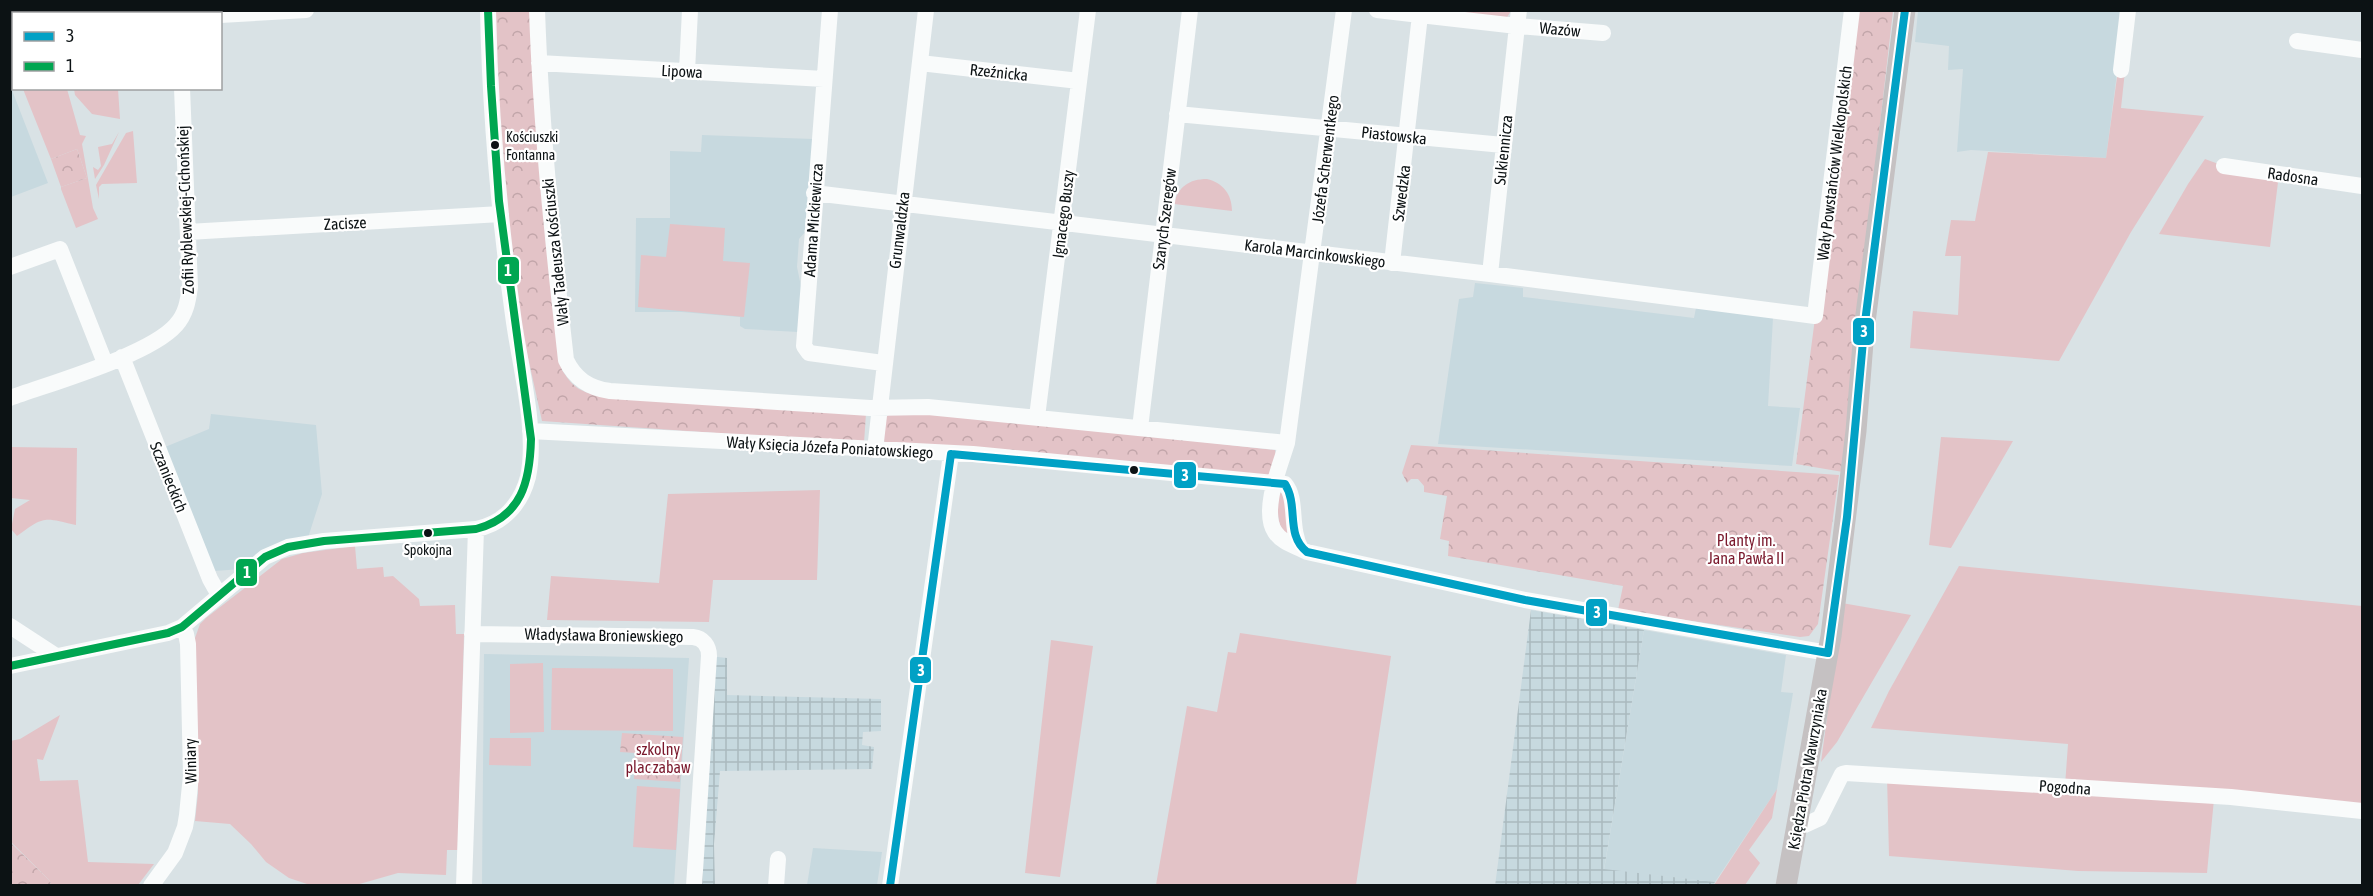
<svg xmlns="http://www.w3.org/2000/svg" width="2373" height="896" viewBox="0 0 2373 896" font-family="'Asap Condensed',sans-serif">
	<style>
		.built { fill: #c7d9df }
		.industrial { fill: url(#industrial-grid) }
		.green { fill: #e3c3c7 }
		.forest { fill: url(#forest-crowns) }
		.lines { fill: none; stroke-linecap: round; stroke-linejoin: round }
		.minor { stroke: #f9fbfb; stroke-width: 16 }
		.major { stroke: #c5c1c2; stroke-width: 21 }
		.bus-1-casing { stroke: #fff; stroke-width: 12 }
		.bus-2-casing { stroke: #fff; stroke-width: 12 }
		.bus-1 { stroke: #01a1c5; stroke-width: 8 }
		.bus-2 { stroke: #00a651; stroke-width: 8 }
		.bus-dot { fill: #0c1214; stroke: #fff; stroke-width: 2 }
		.labels { text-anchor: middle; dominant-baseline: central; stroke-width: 4.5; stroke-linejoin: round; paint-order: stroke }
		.bus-label { font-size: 14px; fill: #0c1214; stroke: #fff; text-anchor: start }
		.street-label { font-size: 16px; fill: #0c1214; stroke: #fff }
		.park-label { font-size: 16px; fill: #7a182c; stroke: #fff }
		.line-badge { stroke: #fff; stroke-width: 2 }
		.badge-label { font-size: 16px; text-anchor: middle; font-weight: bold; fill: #fff }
	</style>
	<defs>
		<pattern id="industrial-grid" width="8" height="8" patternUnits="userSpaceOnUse" patternTransform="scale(1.5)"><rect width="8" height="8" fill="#c7d9df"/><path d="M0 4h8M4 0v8" fill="none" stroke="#aab9be"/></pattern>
		<pattern id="forest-crowns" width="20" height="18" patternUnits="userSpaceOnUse" patternTransform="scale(1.5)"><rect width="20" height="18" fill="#e3c3c7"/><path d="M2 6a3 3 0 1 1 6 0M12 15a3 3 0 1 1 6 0" fill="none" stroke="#c2a6aa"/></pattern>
	</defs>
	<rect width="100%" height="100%" fill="#d9e2e5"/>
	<!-- built -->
	<path class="built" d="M 1918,11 L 2125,11 L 2106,158 L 1971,150 L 1957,152 L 1963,69 L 1948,70 L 1949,46 L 1915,42 Z
		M 10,85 L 48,183 L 11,197 L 10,197 Z
		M 702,135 L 814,139 L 806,231 L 799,239 L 797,267 L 802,291 L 798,332 L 745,329 L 740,326 L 740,317 L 682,312 L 635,312 L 636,218 L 670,218 L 670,151 L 701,152 Z
		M 1475,283 L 1523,288 L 1523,297 L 1694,318 L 1696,308 L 1773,318 L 1768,406 L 1800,408 L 1792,466 L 1438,444 L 1459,299 L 1473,297 Z
		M 211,414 L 316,425 L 322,494 L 306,544 L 242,569 L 214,571 L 165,447 L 209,429 Z
		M 1644,630 L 1786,655 L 1781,692 L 1793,693 L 1777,789 L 1715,882 L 1604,870 Z
		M 484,654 L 689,658 L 674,885 L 482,886 Z
		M 813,848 L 882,852 L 877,885 L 807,885 Z"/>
	<!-- industrial -->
	<path class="industrial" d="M 1531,610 L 1644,630 L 1604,869 L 1715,882 L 1713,885 L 1495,886 Z
		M 709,656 L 727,658 L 727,695 L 881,699 L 881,731 L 863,732 L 862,745 L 874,747 L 872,769 L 720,771 L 714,844 L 715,885 L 693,886 Z"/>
	<!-- green -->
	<path class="green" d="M 2118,70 L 2125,71 L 2121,108 L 2204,116 L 2131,232 L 2059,361 L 1910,348 L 1913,311 L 1958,315 L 1961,256 L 1945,256 L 1951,220 L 1975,221 L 1988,152 L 2106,158 Z
		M 23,89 L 67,89 L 80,135 L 86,136 L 82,144 L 93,208 L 98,219 L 76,228 L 61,189 L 61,187 L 87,178 L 77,149 L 51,159 Z
		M 74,89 L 118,89 L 120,119 L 92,114 L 75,95 Z
		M 133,131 L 137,183 L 102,184 L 99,187 L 99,199 L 96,185 L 126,133 Z
		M 119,132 L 104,165 L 95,179 L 93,167 L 98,170 L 101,166 L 98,147 L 112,144 Z
		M 2205,159 L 2224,166 L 2279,174 L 2270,247 L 2159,234 L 2188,184 Z
		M 1207,179 C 1223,183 1232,194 1232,211 L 1174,204 C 1178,187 1189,179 1207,179 Z
		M 670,224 L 725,228 L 723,261 L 750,263 L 744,317 L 638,307 L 641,255 L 666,257 Z
		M 1941,437 L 2013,441 L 1951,548 L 1929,545 Z
		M 11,447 L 77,448 L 76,525 C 43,517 44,516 17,536 L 11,529 L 15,509 L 30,500 L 11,498 Z
		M 820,490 L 817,580 L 713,580 L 709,622 L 547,620 L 551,576 L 659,583 L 668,494 Z
		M 1279,493 L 1284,493 L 1288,536 C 1275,525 1278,509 1279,493 Z
		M 355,546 L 357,569 L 383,567 L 384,577 L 393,576 L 419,599 L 420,606 L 455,605 L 456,634 L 464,634 L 458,850 L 447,850 L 446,875 L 398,873 L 356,885 L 310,885 L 289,878 L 266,862 L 251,844 L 230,824 L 195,821 L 198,793 L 195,638 L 200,624 L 206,618 L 282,559 L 303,553 Z
		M 1959,566 L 2362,606 L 2362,814 L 2214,799 L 2207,873 L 2078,871 L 1889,856 L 1887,776 L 2065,786 L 2068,744 L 1871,728 L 1889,691 Z
		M 1836,602 L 1911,615 L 1837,742 L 1821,762 L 1835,659 Z
		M 1240,633 L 1391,656 L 1356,885 L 1156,885 L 1187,706 L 1217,712 L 1228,652 L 1236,653 Z
		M 1051,640 L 1093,646 L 1060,877 L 1025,873 Z
		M 543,663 L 544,732 L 510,733 L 510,664 Z
		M 552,668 L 673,669 L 673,731 L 551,730 Z
		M 60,715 L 43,760 L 37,759 L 40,781 L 78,780 L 88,862 L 154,864 L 138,885 L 51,885 L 50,881 L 11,842 L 10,741 L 20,739 Z
		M 490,738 L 531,738 L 531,766 L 489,765 Z
		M 637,786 L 680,789 L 676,850 L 633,847 Z
		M 1777,789 L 1772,818 L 1749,850 L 1760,863 L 1745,885 L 1714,885 Z"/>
	<!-- forest -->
	<path class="forest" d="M 491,11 L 534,11 L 562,370 C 574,389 580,391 602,397 L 866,413 L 864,443 L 542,421 L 518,312 L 507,213 Z
		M 1432,11 L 1511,11 L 1506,19 Z
		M 1855,11 L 1893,11 L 1858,314 L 1843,472 L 1796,464 Z
		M 77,149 L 87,178 L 61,187 L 51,159 Z
		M 892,413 L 948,413 L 1275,450 L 1276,455 L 1271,474 L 1262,477 L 894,445 L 883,441 L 885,417 Z
		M 1411,445 L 1839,475 L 1818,624 L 1809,636 L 1800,637 L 1618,610 L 1623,586 L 1448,556 L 1449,541 L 1440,539 L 1447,496 L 1424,492 L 1424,486 L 1418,479 L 1411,479 L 1407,483 L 1402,473 Z
		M 622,733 L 683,737 L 680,782 L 634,779 L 635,753 L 620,752 Z
		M 10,842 L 50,881 L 51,885 L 11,885 Z"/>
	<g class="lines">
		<!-- minor -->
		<path class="minor" d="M 537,10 C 541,127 553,244 566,360 C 575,379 589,388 610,391 L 870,408 L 928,407 L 1287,443
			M 830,10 L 804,346 L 809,353 L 883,363
			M 1344,10 L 1287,443 C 1280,466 1261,511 1275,532 C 1282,543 1296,546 1307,552 L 1525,600 L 1828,653
			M 1377,10 L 1420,15 L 1392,263
			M 1421,10 L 1420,15 L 1517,26 L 1519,10
			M 10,12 L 14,19
			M 220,15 L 306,10
			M 2297,41 L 2362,50
			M 539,63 L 824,79
			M 920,63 L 1079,81
			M 2121,70 L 2128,10
			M 687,71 L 690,10
			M 1177,114 L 1503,145
			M 2224,166 L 2362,186
			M 814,193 L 1490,274 L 1815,316 L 1852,10
			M 188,232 L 501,214
			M 10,267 L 60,249 L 105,363
			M 1490,274 L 1517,26 L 1603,33
			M 122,357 L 210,579 L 219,595
			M 10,398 C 51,383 150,355 176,325 C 186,314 188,301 190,287 L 182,88
			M 1037,417 L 1088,10
			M 1140,428 L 1190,10
			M 530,431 L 973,454 L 1285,484 C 1298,499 1289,528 1301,549
			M 875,450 L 926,10
			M 10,626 L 56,656
			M 472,634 L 693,637 C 703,638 709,646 709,656 L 694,886
			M 10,666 L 168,633 L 182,627 L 265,557 L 288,547 L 324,541 L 476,529 C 503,524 521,504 528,477 C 538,430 519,363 513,315 C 499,214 490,112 488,10
			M 1796,829 L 1820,818 L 1842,774 L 1846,773 L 2231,797 L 2362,811
			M 151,886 L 175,853 L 185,827 L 187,815 L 191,775 L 188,644 L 186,634 L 182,627
			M 464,886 L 476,529
			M 776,886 L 778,859
			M 890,886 L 951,454"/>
		<!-- major -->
		<path class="major" d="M 1786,886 L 1831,636 L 1856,431 L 1864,330 L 1905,10"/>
		<defs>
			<path id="bus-1" d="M 951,454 L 1285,484 C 1299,506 1285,535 1307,552 L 1525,600 L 1828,653
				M 1828,653 L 1847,517 L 1864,330 L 1905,10
				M 890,886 L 951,454"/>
			<path id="bus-2" d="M 10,666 L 168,633 L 182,627 L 265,557 L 288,547 L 324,541 L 476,529 C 522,517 530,481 531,439 L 499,201 L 491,86 L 488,10"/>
		</defs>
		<!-- bus-1 casing -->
		<use href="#bus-1" class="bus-1-casing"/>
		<!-- bus-2 casing -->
		<use href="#bus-2" class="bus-2-casing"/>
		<!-- bus-1 -->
		<use href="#bus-1" class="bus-1"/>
		<!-- bus-2 -->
		<use href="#bus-2" class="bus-2"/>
	</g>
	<!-- markers -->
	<g class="bus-dot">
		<circle cx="495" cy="145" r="5"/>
		<circle cx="1134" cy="470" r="5"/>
		<circle cx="428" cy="533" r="5"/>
	</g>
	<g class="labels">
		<!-- bus labels -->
		<g class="bus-label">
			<text x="506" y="137">Kościuszki<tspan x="506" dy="18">Fontanna</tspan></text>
			<text x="428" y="550" text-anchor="middle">Spokojna</text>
		</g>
		<!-- street labels -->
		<g class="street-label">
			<text transform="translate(1560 29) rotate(5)">Wazów</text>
			<text transform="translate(682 71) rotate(3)">Lipowa</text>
			<text transform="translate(999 72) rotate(6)">Rzeźnicka</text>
			<text transform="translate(1394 135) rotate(6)">Piastowska</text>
			<text transform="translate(1503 150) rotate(-84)">Sukiennicza</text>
			<text transform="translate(1325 159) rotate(-83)">Józefa Scherwentkego</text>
			<text transform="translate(1834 163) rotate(-83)">Wały Powstańców Wielkopolskich</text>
			<text transform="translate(2293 176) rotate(8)">Radosna</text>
			<text transform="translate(1401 193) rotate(-83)">Szwedzka</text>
			<text transform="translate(185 210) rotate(-92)">Zofii Ryblewskiej-Cichońskiej</text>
			<text transform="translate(1063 214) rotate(-83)">Ignacego Buszy</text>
			<text transform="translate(1164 219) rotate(-83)">Szarych Szeregów</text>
			<text transform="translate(813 220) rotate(-86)">Adama Mickiewicza</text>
			<text transform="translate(345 223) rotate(-3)">Zacisze</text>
			<text transform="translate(899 230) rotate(-83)">Grunwaldzka</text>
			<text transform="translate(555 252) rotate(-96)">Wały Tadeusza Kościuszki</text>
			<text transform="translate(1315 253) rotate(7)">Karola Marcinkowskiego</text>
			<text transform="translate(830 447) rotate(3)">Wały Księcia Józefa Poniatowskiego</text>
			<text transform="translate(169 477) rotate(68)">Sczanieckich</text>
			<text transform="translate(604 635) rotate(1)">Władysława Broniewskiego</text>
			<text transform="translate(190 761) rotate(-91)">Winiary</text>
			<text transform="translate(1807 769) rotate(-80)">Księdza Piotra Wawrzyniaka</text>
			<text transform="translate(2065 787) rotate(4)">Pogodna</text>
		</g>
		<!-- park labels -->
		<g class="park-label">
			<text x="1746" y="540">Planty im.<tspan x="1746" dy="18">Jana Pawła II</tspan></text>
			<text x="658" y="749">szkolny<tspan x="658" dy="18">plac zabaw</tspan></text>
		</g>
	</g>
	<g class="line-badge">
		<rect x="497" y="256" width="23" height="29" rx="6" fill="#00a651"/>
		<rect x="1852" y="317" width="23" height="29" rx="6" fill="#01a1c5"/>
		<rect x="1173" y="461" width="24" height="28" rx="6" fill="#01a1c5"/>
		<rect x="235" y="558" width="23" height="29" rx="6" fill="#00a651"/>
		<rect x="1585" y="598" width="23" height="29" rx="6" fill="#01a1c5"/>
		<rect x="909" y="656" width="23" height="28" rx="6" fill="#01a1c5"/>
	</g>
	<g class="badge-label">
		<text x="508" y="276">1</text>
		<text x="1864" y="337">3</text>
		<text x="1185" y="481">3</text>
		<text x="247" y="578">1</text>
		<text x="1597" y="618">3</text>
		<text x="921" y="676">3</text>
	</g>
	<!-- border -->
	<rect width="2373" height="896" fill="none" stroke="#0c1214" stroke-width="24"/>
	<!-- legend -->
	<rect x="12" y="12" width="210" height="78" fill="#ffffff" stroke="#9ea0a1" stroke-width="1.5"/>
	<rect x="24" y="32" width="30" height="9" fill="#01a1c5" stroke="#9ea0a1" stroke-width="1.5"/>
	<text x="66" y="42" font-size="18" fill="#0c1214">3</text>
	<rect x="24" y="62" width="30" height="9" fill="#00a651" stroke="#9ea0a1" stroke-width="1.5"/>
	<text x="66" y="72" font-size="18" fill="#0c1214">1</text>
</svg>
